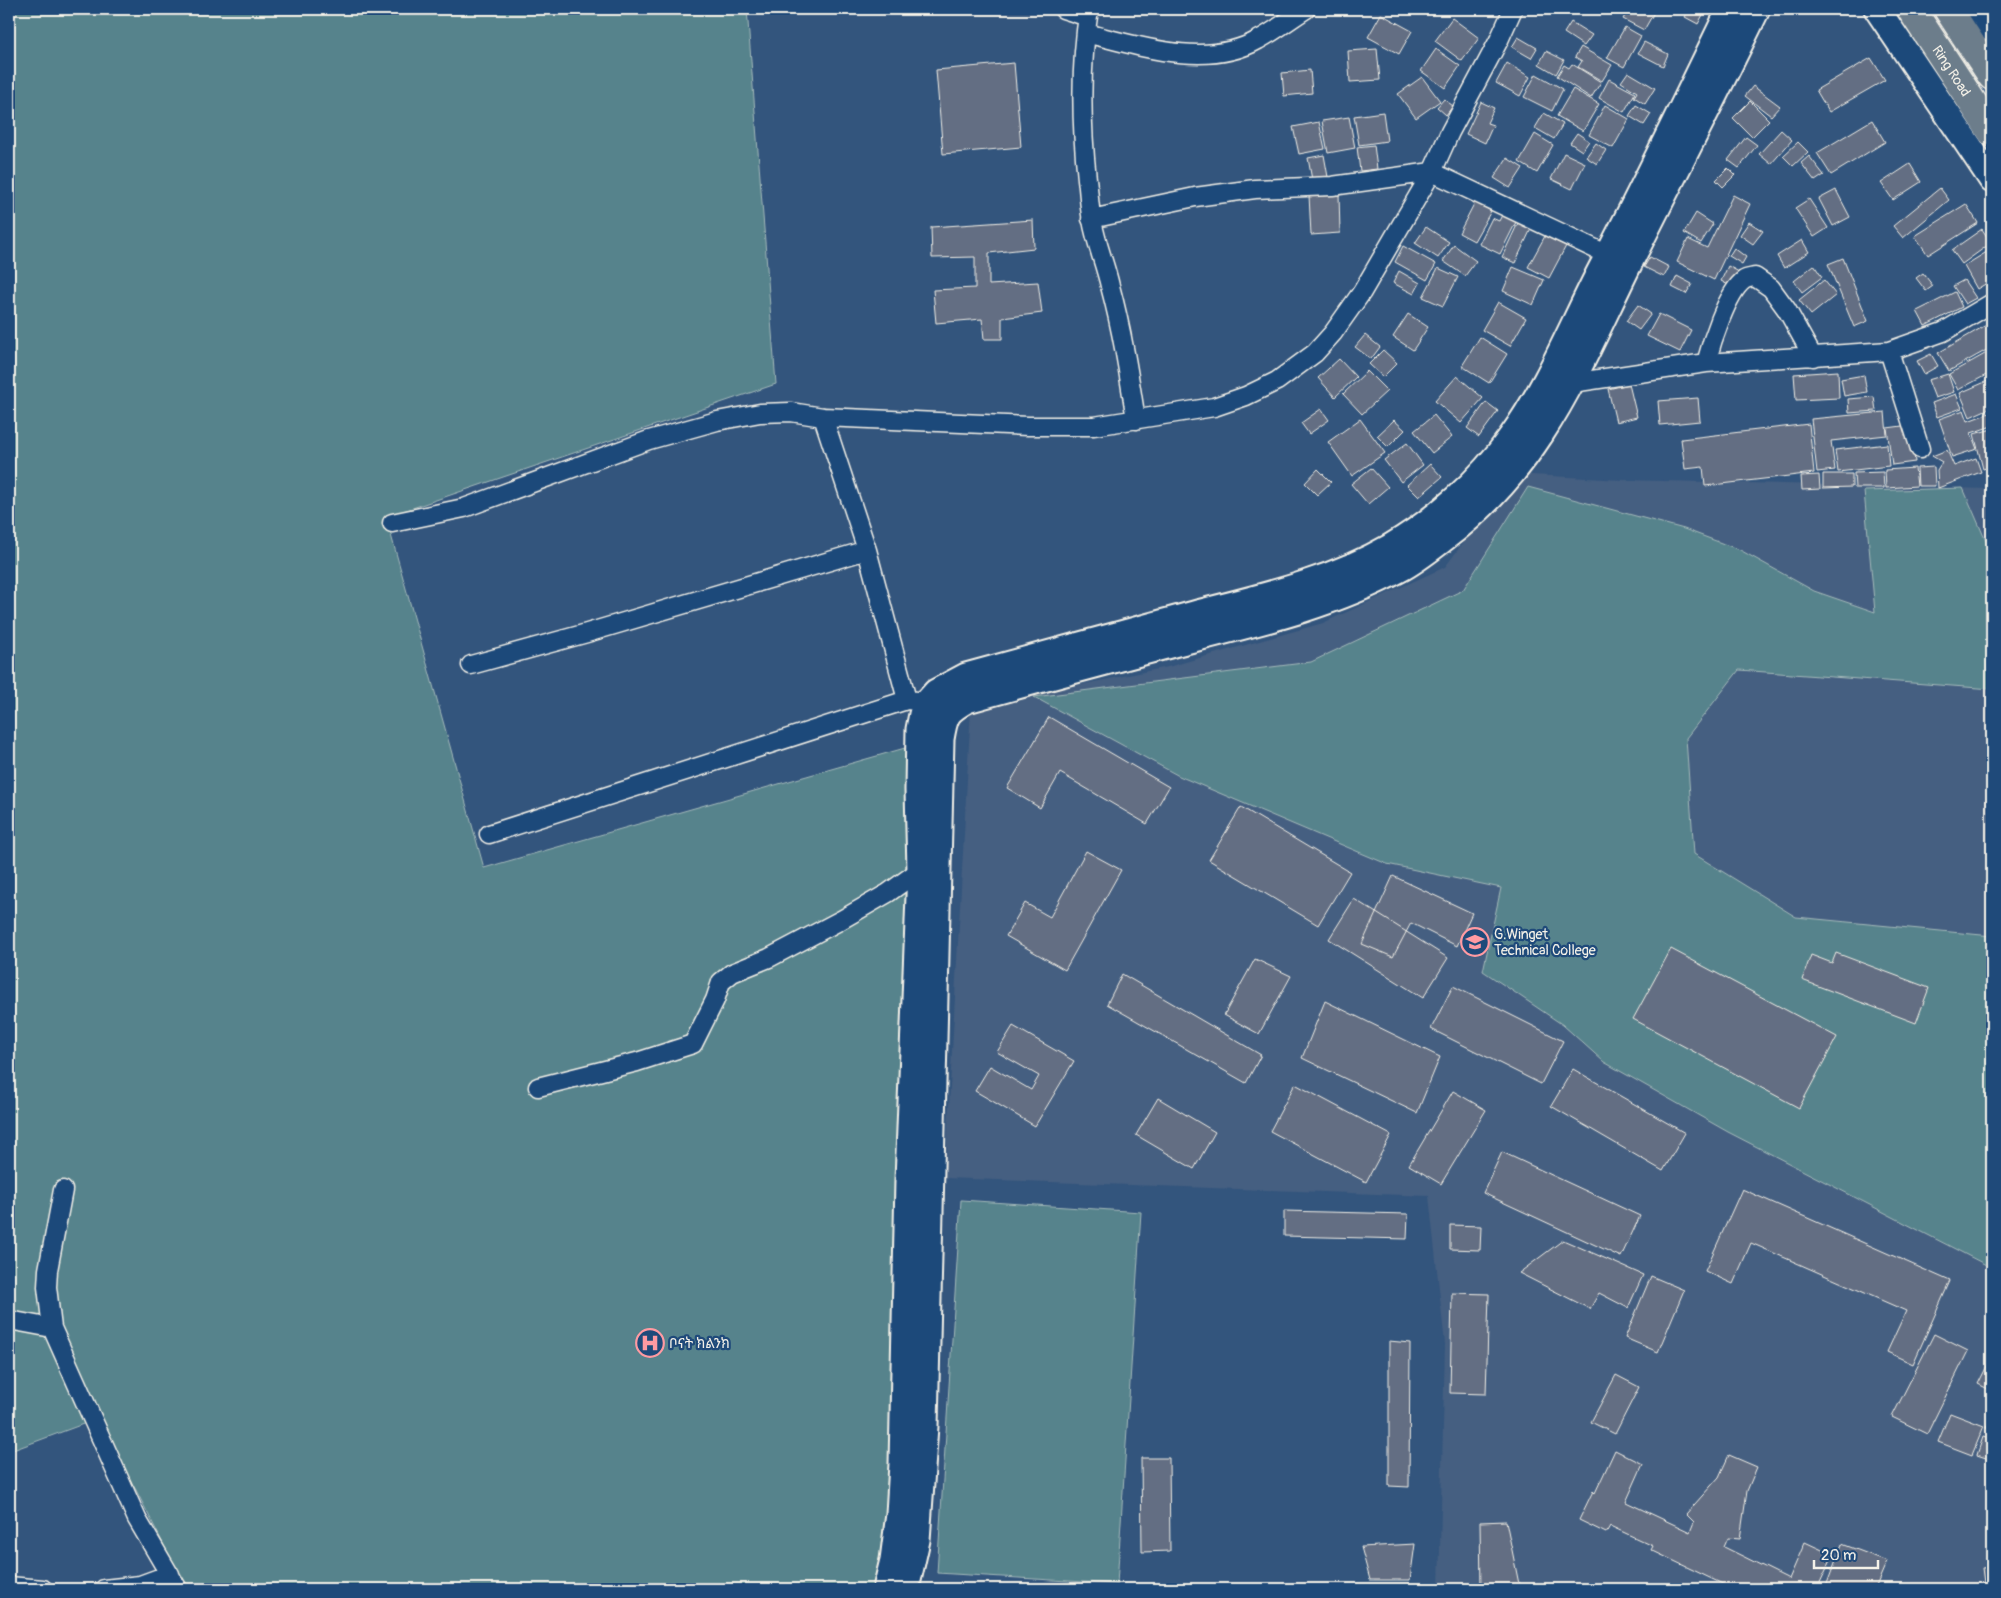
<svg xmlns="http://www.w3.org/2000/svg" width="2001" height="1598" viewBox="0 0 2001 1598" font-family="Pangolin,'Noto Sans Ethiopic',sans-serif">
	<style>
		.built { fill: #455f81 }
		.green { fill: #56838c; stroke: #a5baba }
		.building { fill: #636e83; stroke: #f4f1e8 }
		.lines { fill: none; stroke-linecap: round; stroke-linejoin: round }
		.minor-casing { stroke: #f4f1e8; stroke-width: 21 }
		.secondary-casing { stroke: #f4f1e8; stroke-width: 29 }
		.trunk-casing { stroke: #f4f1e8; stroke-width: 31 }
		.minor { stroke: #1f4a7a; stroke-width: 18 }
		.secondary { stroke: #1f4a7a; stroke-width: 25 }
		.trunk { stroke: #6c7d8b; stroke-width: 28 }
		.labels { text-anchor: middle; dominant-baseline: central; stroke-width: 4.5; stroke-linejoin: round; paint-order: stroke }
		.street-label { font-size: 14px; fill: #f4f1e8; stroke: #1f4a7a }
		.poi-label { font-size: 14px; fill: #f4f1e8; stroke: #1f4a7a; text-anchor: start }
	</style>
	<rect width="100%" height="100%" fill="#33557d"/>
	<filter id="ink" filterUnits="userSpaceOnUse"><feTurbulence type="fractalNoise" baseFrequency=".02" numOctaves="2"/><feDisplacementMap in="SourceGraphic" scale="10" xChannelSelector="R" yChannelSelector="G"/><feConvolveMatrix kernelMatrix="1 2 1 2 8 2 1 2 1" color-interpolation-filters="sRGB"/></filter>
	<g filter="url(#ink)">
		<!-- built -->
		<path class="built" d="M 1515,474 L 1623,480 L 1992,489 L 1992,1589 L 1439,1589 L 1445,1344 L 1429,1196 L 945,1178 L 971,707 L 1168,667 L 1323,623 L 1445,567 Z"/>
		<!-- green -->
		<path class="green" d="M 9,9 L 747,9 L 776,384 L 386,517 L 484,868 L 912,746 L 891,1589 L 186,1589 L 136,1490 L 94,1420 L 13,1450 L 9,1447 Z
			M 1528,487 L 1684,529 L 1740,550 L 1814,591 L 1875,612 L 1864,491 L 1963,488 L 1992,555 L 1992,689 L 1739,670 L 1686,738 L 1694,854 L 1796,917 L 1992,936 L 1992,1268 L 1728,1132 L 1604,1062 L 1563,1025 L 1483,971 L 1501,888 L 1387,864 L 1179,776 L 1034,697 L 1311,662 L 1463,590 Z
			M 961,1200 L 1141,1212 L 1117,1584 L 937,1573 Z"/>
		<!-- building -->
		<path class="building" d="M 1629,9 L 1656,9 L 1644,30 L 1623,19 Z
			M 1689,9 L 1706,9 L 1698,24 L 1685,17 Z
			M 1381,14 L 1412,31 L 1399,54 L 1368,37 Z
			M 1452,18 L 1479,38 L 1462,61 L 1435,41 Z
			M 1571,22 L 1592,35 L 1584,46 L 1564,33 Z
			M 1625,27 L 1641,36 L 1624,67 L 1607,58 Z
			M 1518,37 L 1537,48 L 1531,58 L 1512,47 Z
			M 1644,42 L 1668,54 L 1663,66 L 1638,53 Z
			M 1581,47 L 1612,65 L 1602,81 L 1578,67 L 1582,61 L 1575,57 Z
			M 1377,49 L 1380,80 L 1350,82 L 1348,51 Z
			M 1436,49 L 1460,66 L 1445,88 L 1421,71 Z
			M 1546,51 L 1564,60 L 1556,74 L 1539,64 Z
			M 1871,58 L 1885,80 L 1829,112 L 1816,90 Z
			M 1014,63 L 1021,147 L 943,154 L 936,70 Z
			M 1507,63 L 1530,77 L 1520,96 L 1496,83 Z
			M 1572,64 L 1601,82 L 1591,98 L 1557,76 L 1564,65 L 1569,68 Z
			M 1310,70 L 1312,93 L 1284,96 L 1282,73 Z
			M 1628,72 L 1655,88 L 1645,104 L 1634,97 L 1637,92 L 1621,82 Z
			M 1536,74 L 1563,89 L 1552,111 L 1524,97 Z
			M 1422,77 L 1440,101 L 1416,118 L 1398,94 Z
			M 1609,79 L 1635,93 L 1624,112 L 1599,98 Z
			M 1753,86 L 1780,106 L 1771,116 L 1745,96 Z
			M 1573,89 L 1599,104 L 1583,131 L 1557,116 Z
			M 1444,99 L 1453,106 L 1446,115 L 1437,107 Z
			M 1750,101 L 1769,120 L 1752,137 L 1733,118 Z
			M 1481,102 L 1494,108 L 1487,123 L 1493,125 L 1485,143 L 1466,134 Z
			M 1605,105 L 1629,119 L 1613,148 L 1589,135 Z
			M 1636,105 L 1651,114 L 1644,125 L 1629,116 Z
			M 1383,112 L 1387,141 L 1359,145 L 1354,116 Z
			M 1544,113 L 1563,124 L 1554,139 L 1535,128 Z
			M 1349,117 L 1355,148 L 1328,153 L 1322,121 Z
			M 1872,120 L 1885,142 L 1831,175 L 1817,153 Z
			M 1319,122 L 1325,149 L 1299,154 L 1293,127 Z
			M 1781,130 L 1792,140 L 1771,164 L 1759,154 Z
			M 1577,133 L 1589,141 L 1582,151 L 1570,143 Z
			M 1535,134 L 1553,145 L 1537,173 L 1519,162 Z
			M 1746,137 L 1757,145 L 1739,168 L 1728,160 Z
			M 1798,142 L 1808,152 L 1793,166 L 1783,156 Z
			M 1596,143 L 1606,150 L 1597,164 L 1586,157 Z
			M 1374,145 L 1377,169 L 1360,171 L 1357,147 Z
			M 1564,153 L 1585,163 L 1572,189 L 1551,179 Z
			M 1324,155 L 1328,177 L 1312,180 L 1308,158 Z
			M 1809,156 L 1824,175 L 1815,181 L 1801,163 Z
			M 1507,158 L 1523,168 L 1510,188 L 1494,178 Z
			M 1910,164 L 1921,182 L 1893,200 L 1881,183 Z
			M 1728,168 L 1735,175 L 1723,187 L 1716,180 Z
			M 1940,188 L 1949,200 L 1903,238 L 1893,226 Z
			M 1836,190 L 1850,217 L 1833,226 L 1819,199 Z
			M 1339,194 L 1340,233 L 1311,235 L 1309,195 Z
			M 1733,195 L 1750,204 L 1714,280 L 1677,262 L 1688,239 L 1707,248 Z
			M 1809,199 L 1828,228 L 1814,237 L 1795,208 Z
			M 1475,202 L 1491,211 L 1474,241 L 1459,233 Z
			M 1966,204 L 1978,223 L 1928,255 L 1915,236 Z
			M 1696,213 L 1713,224 L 1701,243 L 1684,233 Z
			M 1502,215 L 1516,222 L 1500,254 L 1479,244 L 1492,218 L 1499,221 Z
			M 1033,220 L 1034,248 L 989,253 L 989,285 L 1038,282 L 1042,313 L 1002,318 L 1002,339 L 984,339 L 982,319 L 936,323 L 933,290 L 975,288 L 975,257 L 932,258 L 931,227 Z
			M 1749,222 L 1763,231 L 1753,244 L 1740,235 Z
			M 1518,223 L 1531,229 L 1515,263 L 1502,257 Z
			M 1426,227 L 1449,242 L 1438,258 L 1415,243 Z
			M 1982,229 L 1991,243 L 1962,264 L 1952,250 Z
			M 1545,236 L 1566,246 L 1549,278 L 1528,267 Z
			M 1802,240 L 1809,252 L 1784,268 L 1777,256 Z
			M 1454,245 L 1476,261 L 1465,276 L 1443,261 Z
			M 1403,246 L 1436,264 L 1427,280 L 1395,262 Z
			M 1734,248 L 1746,257 L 1742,264 L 1729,256 Z
			M 1990,250 L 1992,253 L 1992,280 L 1977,289 L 1964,266 Z
			M 1650,257 L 1669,267 L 1664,277 L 1644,267 Z
			M 1843,258 L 1868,321 L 1854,327 L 1828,264 Z
			M 1814,265 L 1822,277 L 1802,292 L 1794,281 Z
			M 1728,266 L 1739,272 L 1732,287 L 1721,281 Z
			M 1513,267 L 1544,280 L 1533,305 L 1503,291 Z
			M 1438,268 L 1458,277 L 1443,306 L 1423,297 Z
			M 1399,271 L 1420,283 L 1414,294 L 1393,283 Z
			M 1923,273 L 1933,286 L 1926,291 L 1916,278 Z
			M 1677,276 L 1692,284 L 1686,294 L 1672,287 Z
			M 1824,280 L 1836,295 L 1811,315 L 1799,300 Z
			M 1964,280 L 1976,298 L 1965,304 L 1953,286 Z
			M 1955,292 L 1962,307 L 1925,326 L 1917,311 Z
			M 1498,302 L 1526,318 L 1510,346 L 1482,330 Z
			M 1638,305 L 1651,314 L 1639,330 L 1626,321 Z
			M 1408,314 L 1428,327 L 1413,350 L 1393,337 Z
			M 1659,314 L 1691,330 L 1680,352 L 1647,336 Z
			M 1988,324 L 1992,331 L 1992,347 L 1949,371 L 1938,353 Z
			M 1365,335 L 1380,347 L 1371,359 L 1355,347 Z
			M 1480,337 L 1507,354 L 1489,383 L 1462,366 Z
			M 1383,350 L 1397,363 L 1383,377 L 1369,364 Z
			M 1992,350 L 1992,372 L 1958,390 L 1949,374 Z
			M 1931,354 L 1938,366 L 1924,374 L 1917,361 Z
			M 1339,359 L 1356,377 L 1335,397 L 1318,378 Z
			M 1367,371 L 1387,391 L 1362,414 L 1343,394 Z
			M 1838,371 L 1839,398 L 1796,400 L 1794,374 Z
			M 1948,374 L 1954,392 L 1935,398 L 1928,380 Z
			M 1864,375 L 1867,392 L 1844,396 L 1841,379 Z
			M 1457,376 L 1483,398 L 1461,423 L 1435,401 Z
			M 1992,379 L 1992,407 L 1970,417 L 1960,393 Z
			M 1629,384 L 1637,417 L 1616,422 L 1608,389 Z
			M 1956,394 L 1962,408 L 1937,417 L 1932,403 Z
			M 1874,397 L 1876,411 L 1849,413 L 1848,399 Z
			M 1698,398 L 1700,421 L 1660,425 L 1658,401 Z
			M 1486,402 L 1498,411 L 1479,437 L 1467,428 Z
			M 1321,409 L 1329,420 L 1309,434 L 1301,423 Z
			M 1964,410 L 1968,421 L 1992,412 L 1992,426 L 1971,433 L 1977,449 L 1952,457 L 1939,419 Z
			M 1885,412 L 1887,435 L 1831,441 L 1835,470 L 1817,472 L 1811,419 Z
			M 1434,415 L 1452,437 L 1432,453 L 1414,431 Z
			M 1360,419 L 1385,453 L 1352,476 L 1328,442 Z
			M 1394,420 L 1405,430 L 1388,447 L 1377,436 Z
			M 1809,424 L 1814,473 L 1705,486 L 1703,467 L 1685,469 L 1681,439 Z
			M 1910,425 L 1915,462 L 1892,465 L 1887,428 Z
			M 1992,429 L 1992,466 L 1983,469 L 1974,434 Z
			M 1407,443 L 1423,465 L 1401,482 L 1384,460 Z
			M 1887,444 L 1889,466 L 1838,472 L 1835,450 Z
			M 1947,450 L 1954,466 L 1976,458 L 1981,472 L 1938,488 L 1937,470 L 1942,462 L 1932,456 Z
			M 1430,464 L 1442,477 L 1419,497 L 1407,485 Z
			M 1934,467 L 1935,486 L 1918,486 L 1917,468 Z
			M 1371,468 L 1388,487 L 1368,504 L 1351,484 Z
			M 1915,468 L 1917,486 L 1886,488 L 1885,470 Z
			M 1318,469 L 1331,482 L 1317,495 L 1305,483 Z
			M 1883,472 L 1884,488 L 1855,488 L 1854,473 Z
			M 1823,474 L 1852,474 L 1852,487 L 1823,488 Z
			M 1819,475 L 1820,489 L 1802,490 L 1801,476 Z
			M 1049,717 L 1169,787 L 1147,824 L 1060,773 L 1040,808 L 1007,788 Z
			M 1241,807 L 1350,872 L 1318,925 L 1209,860 Z
			M 1086,851 L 1121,870 L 1065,970 L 1006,936 L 1025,903 L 1050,917 Z
			M 1393,876 L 1472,913 L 1457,946 L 1411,923 L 1393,957 L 1362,944 Z
			M 1354,899 L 1448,958 L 1423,998 L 1329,939 Z
			M 1671,949 L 1837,1037 L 1799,1108 L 1633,1019 Z
			M 1836,953 L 1929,988 L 1916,1023 L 1802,980 L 1811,955 L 1832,963 Z
			M 1255,959 L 1291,976 L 1259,1034 L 1224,1015 Z
			M 1122,974 L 1261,1055 L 1246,1083 L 1107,1004 Z
			M 1453,986 L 1563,1041 L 1541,1084 L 1431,1029 Z
			M 1325,1001 L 1440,1057 L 1417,1113 L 1302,1058 Z
			M 1013,1026 L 1074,1061 L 1035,1126 L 975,1091 L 990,1066 L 1031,1090 L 1039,1076 L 997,1052 Z
			M 1573,1069 L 1685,1133 L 1663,1171 L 1551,1106 Z
			M 1295,1084 L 1391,1135 L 1366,1182 L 1270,1131 Z
			M 1453,1091 L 1486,1110 L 1441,1184 L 1409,1165 Z
			M 1158,1098 L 1215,1132 L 1194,1169 L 1136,1135 Z
			M 1502,1152 L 1640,1216 L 1621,1257 L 1483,1193 Z
			M 1742,1189 L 1950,1281 L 1913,1364 L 1887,1352 L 1906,1311 L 1751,1243 L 1733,1284 L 1705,1271 Z
			M 1284,1211 L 1408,1214 L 1407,1239 L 1284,1236 Z
			M 1450,1225 L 1481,1226 L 1480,1250 L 1450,1249 Z
			M 1563,1240 L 1643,1275 L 1628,1308 L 1599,1293 L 1590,1309 L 1519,1273 Z
			M 1651,1276 L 1684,1290 L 1658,1352 L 1625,1338 Z
			M 1452,1293 L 1489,1294 L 1486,1394 L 1450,1393 Z
			M 1934,1334 L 1968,1351 L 1927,1434 L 1892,1417 Z
			M 1389,1341 L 1410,1343 L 1409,1487 L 1389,1486 Z
			M 1992,1356 L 1992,1391 L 1978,1384 Z
			M 1616,1375 L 1639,1387 L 1615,1434 L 1591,1422 Z
			M 1950,1413 L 1984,1426 L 1972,1455 L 1938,1442 Z
			M 1992,1413 L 1992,1430 L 1986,1428 Z
			M 1983,1437 L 1992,1440 L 1992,1460 L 1977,1455 Z
			M 1615,1450 L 1643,1464 L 1626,1502 L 1690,1532 L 1694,1522 L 1686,1514 L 1719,1477 L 1729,1455 L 1757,1467 L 1747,1491 L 1740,1539 L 1728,1538 L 1724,1547 L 1789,1579 L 1805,1542 L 1833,1555 L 1817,1589 L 1743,1589 L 1738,1587 L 1736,1589 L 1733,1589 L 1651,1550 L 1653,1546 L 1610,1526 L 1606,1533 L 1579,1520 L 1593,1491 L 1595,1493 Z
			M 1141,1458 L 1169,1458 L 1170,1551 L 1142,1552 Z
			M 1506,1521 L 1520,1589 L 1481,1589 L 1480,1522 Z
			M 1415,1544 L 1410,1580 L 1370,1580 L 1361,1547 Z
			M 1842,1544 L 1887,1561 L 1875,1589 L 1825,1589 Z
			M 1992,1567 L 1992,1582 L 1984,1583 L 1982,1568 Z"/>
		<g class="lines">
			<defs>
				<path id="minor" d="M 1063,9 L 1088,17
					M 1089,9 C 1080,65 1081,123 1087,179 C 1089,193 1089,207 1092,220 C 1096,243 1105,264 1110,286 C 1122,330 1129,375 1136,420
					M 1086,33 C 1138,46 1207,69 1258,40 C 1275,31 1290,19 1306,9
					M 1091,219 L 1195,197 L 1255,189 L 1332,186 L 1432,172 L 1608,255
					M 1889,351 L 1920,449
					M 1706,363 C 1711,344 1727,292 1744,280 C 1747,278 1751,278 1755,277 L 1771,288 L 1787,310 L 1813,357
					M 1563,382 L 1572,383 L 1706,363 L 1889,351 L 1943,332 L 1992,303
					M 823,417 L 867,550 L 907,700
					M 392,523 L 464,508 L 649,440 L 717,421 L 760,413 L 791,412 L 823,417 L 1028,426 L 1094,426 L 1214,407 L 1246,396 L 1277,381 L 1315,353 L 1333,333 L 1362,292 L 1432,172 L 1450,132 L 1499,40 L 1513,9
					M 471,665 L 587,633 L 867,550
					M 489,834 L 907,700 L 927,702
					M 538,1087 L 637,1062 L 693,1044 L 715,1000 L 721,982 L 732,973 L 769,958 L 841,920 L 888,893 L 920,870
					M 63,1190 L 48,1270 L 47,1287 L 52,1328 L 137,1519 L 178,1589
					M 9,1320 L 52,1328
					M 9,1586 L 43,1589
					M 104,1589 L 140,1585 L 170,1574"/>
				<path id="secondary" d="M 1877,9 L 1992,180
					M 1978,9 L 1992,29
					M 886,1589 L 893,1560 L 899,1514 L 902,1464 L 908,1180 L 920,870 L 918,790 L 919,729 L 922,714 L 927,702 L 936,692 L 966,676 C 1042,656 1118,634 1194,614 C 1260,597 1329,582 1390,547 C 1436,520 1480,481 1511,437 C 1548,386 1572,325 1601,269 C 1646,183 1688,96 1730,9
					M 906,1589 L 917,1540 L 925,1426 L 941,739 C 945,715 946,712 967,700 C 1034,681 1102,663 1170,645 C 1248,625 1328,608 1400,569 C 1415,561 1429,550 1442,540 C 1543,465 1577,369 1630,262 C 1672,178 1716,94 1757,9"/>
				<g id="trunk">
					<path id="s1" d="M 1911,9 L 1992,132"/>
					<path d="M 1948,9 L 1992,76"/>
				</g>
			</defs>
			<!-- minor casing -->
			<use href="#minor" class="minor-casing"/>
			<!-- secondary casing -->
			<use href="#secondary" class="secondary-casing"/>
			<!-- trunk casing -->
			<use href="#trunk" class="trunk-casing"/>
			<!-- minor -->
			<use href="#minor" class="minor"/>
			<!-- secondary -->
			<use href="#secondary" class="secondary"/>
			<!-- trunk -->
			<use href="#trunk" class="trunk"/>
		</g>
	</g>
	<!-- icons -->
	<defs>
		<symbol id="university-ring" viewBox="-11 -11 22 22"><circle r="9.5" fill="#1f4a7a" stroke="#ff9aa2" stroke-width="1.5"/><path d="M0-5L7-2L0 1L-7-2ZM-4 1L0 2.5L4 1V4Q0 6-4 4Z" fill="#ff9aa2"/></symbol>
		<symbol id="hospital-ring" viewBox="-11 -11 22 22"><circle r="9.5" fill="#1f4a7a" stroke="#ff9aa2" stroke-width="1.5"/><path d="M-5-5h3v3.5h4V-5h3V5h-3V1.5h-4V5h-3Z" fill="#ff9aa2"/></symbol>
	</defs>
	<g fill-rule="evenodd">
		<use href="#university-ring" x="1459" y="926" width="32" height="32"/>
		<use href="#hospital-ring" x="634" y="1327" width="32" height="32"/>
	</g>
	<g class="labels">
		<!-- street labels -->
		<g class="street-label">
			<text stroke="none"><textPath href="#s1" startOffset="74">Ring Road</textPath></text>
		</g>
		<!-- poi labels -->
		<g class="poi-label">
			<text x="1494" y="934">G.Winget<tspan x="1494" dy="16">Technical College</tspan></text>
			<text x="669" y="1343">ቦናት ክልንክ</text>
		</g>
	</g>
	<!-- margin -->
	<rect width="2001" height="1598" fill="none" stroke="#1f4a7a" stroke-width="30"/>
	<rect x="15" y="15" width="1971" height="1568" fill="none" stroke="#f4f1e8" stroke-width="2" filter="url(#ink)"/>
	<!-- scale -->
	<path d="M1814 1560v8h64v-8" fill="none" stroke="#f4f1e8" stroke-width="2.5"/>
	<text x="1821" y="1560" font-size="15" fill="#f4f1e8" stroke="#1f4a7a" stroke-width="4" paint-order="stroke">20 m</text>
</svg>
